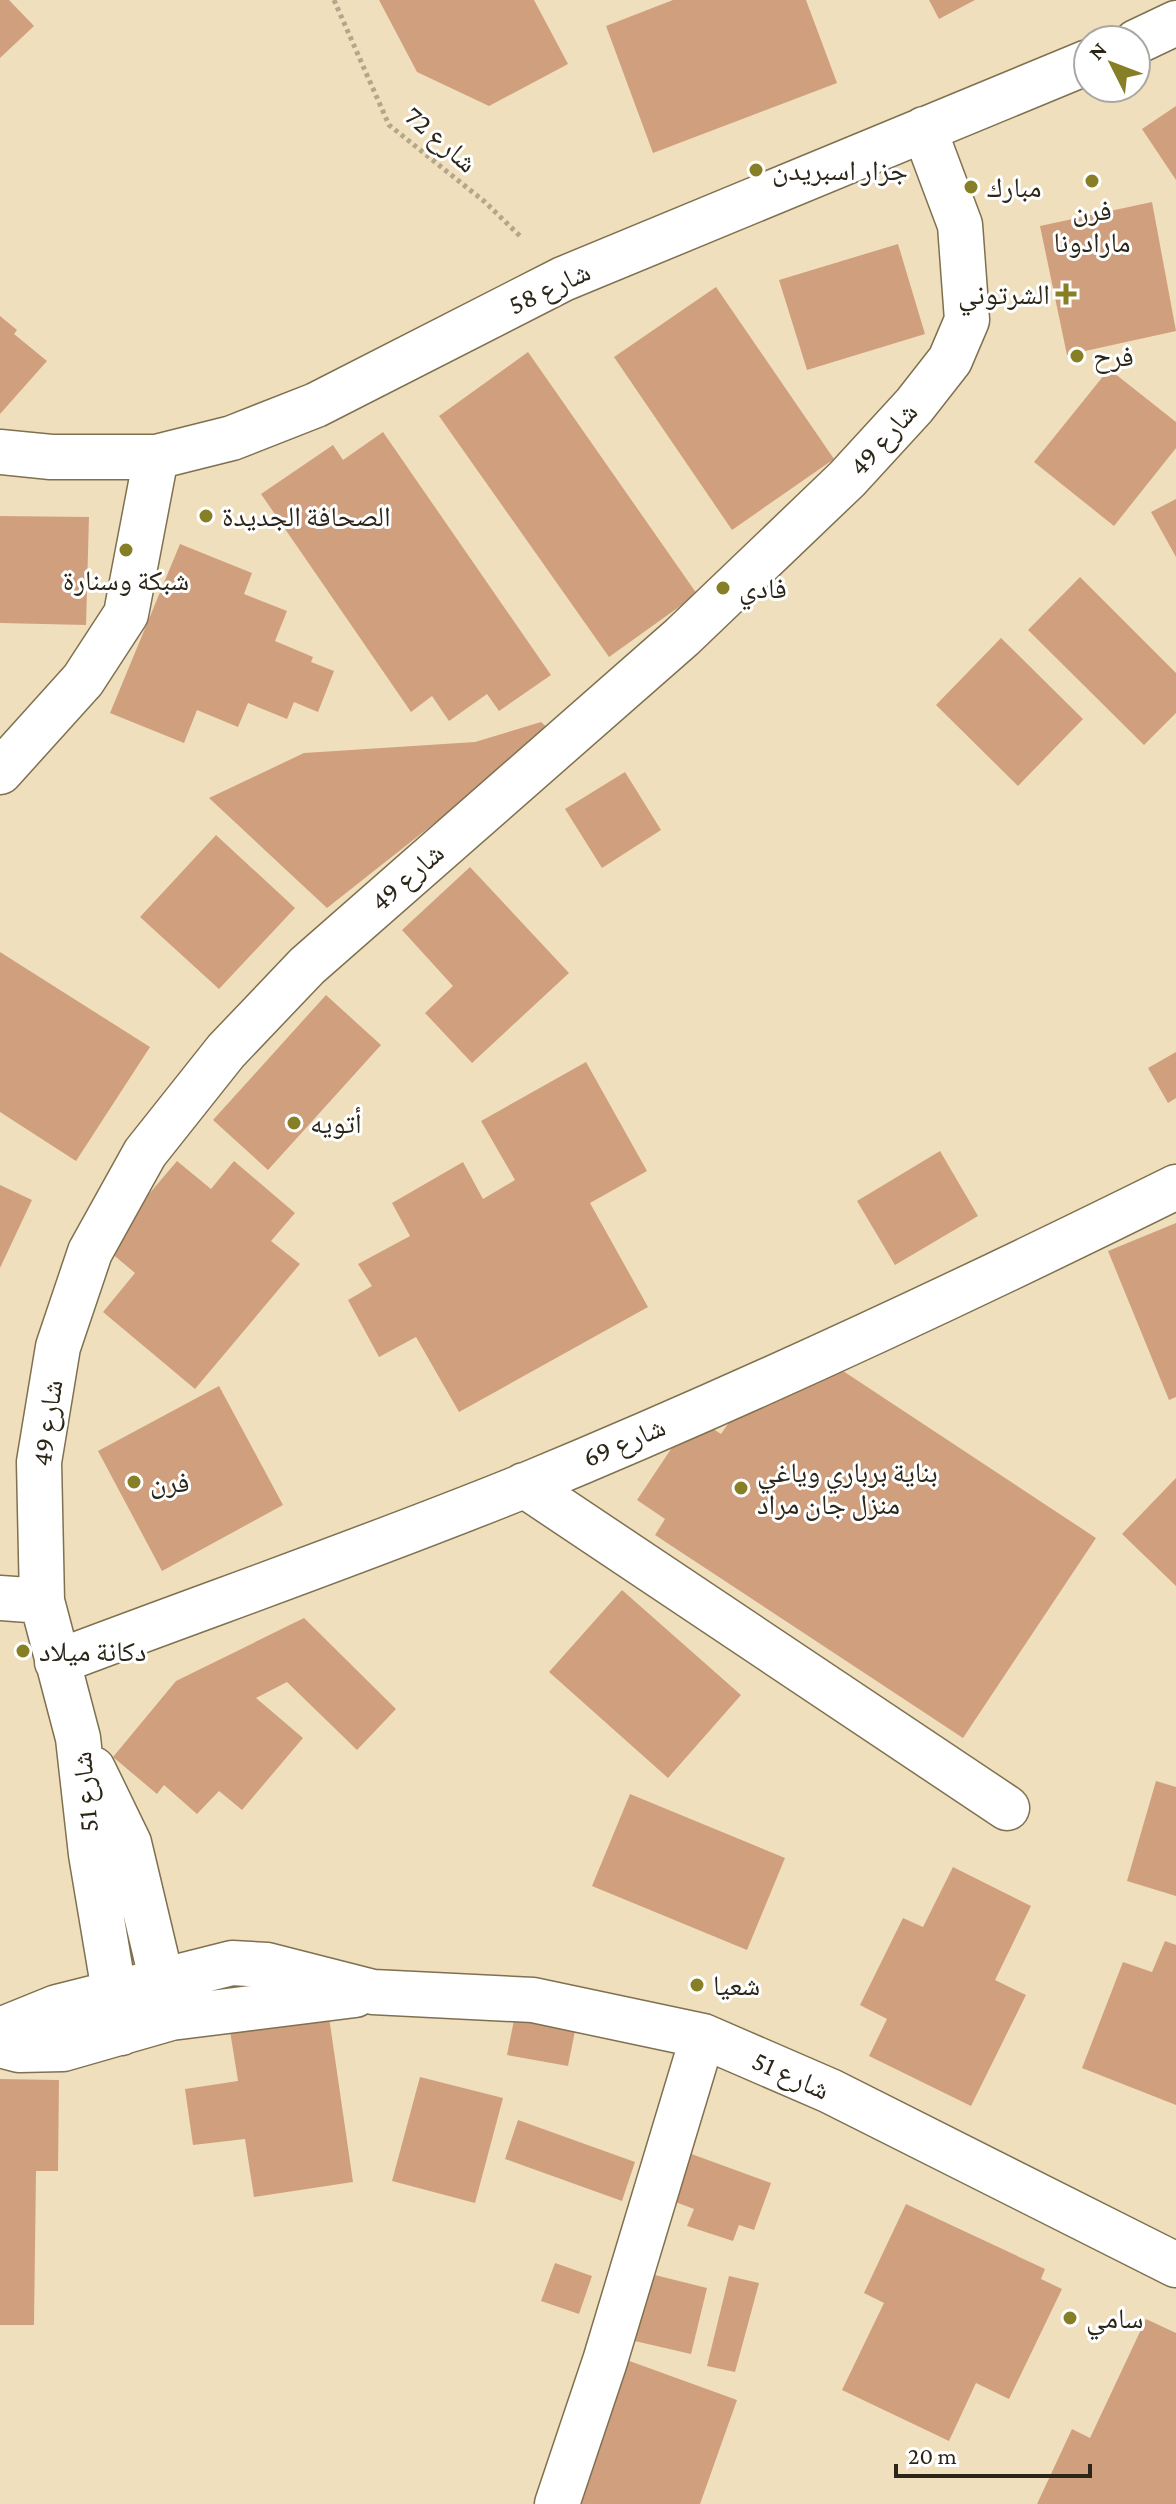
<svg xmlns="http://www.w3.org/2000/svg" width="1176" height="2504" viewBox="0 0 1176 2504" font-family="'Crimson Pro','Noto Naskh Arabic',serif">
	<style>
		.building { fill: #d0a07e }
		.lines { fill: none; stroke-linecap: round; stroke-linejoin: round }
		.minor-casing { stroke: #7f7050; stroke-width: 47 }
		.path { stroke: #b4a68a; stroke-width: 5; stroke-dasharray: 4 4; stroke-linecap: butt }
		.minor { stroke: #fff; stroke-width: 44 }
		.poi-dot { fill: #877f26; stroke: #fff; stroke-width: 3 }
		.labels { text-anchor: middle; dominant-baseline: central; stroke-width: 6; stroke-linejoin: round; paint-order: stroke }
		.street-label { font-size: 28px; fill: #2c2619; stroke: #fff }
		.poi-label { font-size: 28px; fill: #2c2619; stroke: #fff; text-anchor: start }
	</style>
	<rect width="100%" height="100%" fill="#f0dfbc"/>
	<!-- building -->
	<path class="building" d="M 0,0 L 9,0 L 34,26 L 0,58 Z
		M 379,0 L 534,0 L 568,64 L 489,106 L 417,72 Z
		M 673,0 L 806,0 L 837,83 L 653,153 L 606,26 Z
		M 929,0 L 975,0 L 939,19 Z
		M 1176,106 L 1176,180 L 1142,129 Z
		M 1152,202 L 1176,331 L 1067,355 L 1040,226 Z
		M 898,244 L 925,334 L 807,370 L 779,280 Z
		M 716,287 L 834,459 L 732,530 L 614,357 Z
		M 0,316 L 17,330 L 14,334 L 47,361 L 0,414 Z
		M 528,352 L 697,594 L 609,657 L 439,416 Z
		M 1109,369 L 1176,422 L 1176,448 L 1114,526 L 1034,462 Z
		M 383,432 L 551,675 L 499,711 L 487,694 L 449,721 L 432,696 L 411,712 L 261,494 L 333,445 L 343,460 Z
		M 1176,499 L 1176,557 L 1151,512 Z
		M 0,516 L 89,517 L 86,625 L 0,623 Z
		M 180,544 L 252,573 L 244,594 L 287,611 L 275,641 L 313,657 L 311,662 L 334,671 L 318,712 L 294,702 L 287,719 L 248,703 L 238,727 L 197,710 L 184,743 L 110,713 Z
		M 1080,577 L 1176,673 L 1176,713 L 1144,745 L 1028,630 Z
		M 1001,638 L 1083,719 L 1018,786 L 936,705 Z
		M 541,722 L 551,731 L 327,908 L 209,798 L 304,753 L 475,742 Z
		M 625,772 L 661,830 L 602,868 L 565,809 Z
		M 216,835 L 295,908 L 219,989 L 140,917 Z
		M 470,867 L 569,973 L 472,1063 L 425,1013 L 453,986 L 402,930 Z
		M 0,952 L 150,1047 L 76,1161 L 0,1112 Z
		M 326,995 L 381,1045 L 268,1170 L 213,1120 Z
		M 1176,1052 L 1176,1098 L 1168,1103 L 1148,1068 Z
		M 586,1062 L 647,1171 L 590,1203 L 648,1307 L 459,1412 L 416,1337 L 379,1357 L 348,1300 L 372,1286 L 358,1264 L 410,1236 L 392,1203 L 463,1162 L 483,1199 L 515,1180 L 481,1121 Z
		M 940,1151 L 978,1216 L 895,1265 L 857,1201 Z
		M 177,1161 L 211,1189 L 234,1161 L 295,1213 L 271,1241 L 300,1264 L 195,1389 L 103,1312 L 135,1273 L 104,1247 Z
		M 0,1185 L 32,1200 L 0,1268 Z
		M 1176,1223 L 1176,1397 L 1169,1400 L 1108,1251 Z
		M 837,1367 L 1096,1538 L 963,1738 L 655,1535 L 665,1519 L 637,1500 L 693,1416 L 721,1434 L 747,1396 Z
		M 219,1386 L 283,1505 L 162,1571 L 98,1451 Z
		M 1176,1478 L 1176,1586 L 1122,1534 Z
		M 622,1590 L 741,1695 L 668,1778 L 549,1672 Z
		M 304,1618 L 396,1709 L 357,1750 L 287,1682 L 256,1698 L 303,1738 L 242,1810 L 219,1791 L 197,1814 L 164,1785 L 157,1794 L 113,1757 L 176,1681 Z
		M 1156,1781 L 1176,1787 L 1176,1896 L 1127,1881 Z
		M 630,1794 L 785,1858 L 747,1950 L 592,1886 Z
		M 953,1867 L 1031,1906 L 995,1980 L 1026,1995 L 971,2106 L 869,2056 L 887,2019 L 860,2005 L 903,1918 L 923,1927 Z
		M 1165,1941 L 1176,1945 L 1176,2105 L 1082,2068 L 1123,1962 L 1152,1972 Z
		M 516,2010 L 577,2021 L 568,2066 L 507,2055 Z
		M 329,2017 L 353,2182 L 254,2197 L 245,2139 L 193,2145 L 185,2089 L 238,2081 L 230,2031 Z
		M 420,2077 L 503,2098 L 475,2203 L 392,2181 Z
		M 0,2079 L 59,2080 L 58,2171 L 36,2171 L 34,2325 L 0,2325 Z
		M 518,2120 L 635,2162 L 622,2201 L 505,2159 Z
		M 686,2152 L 771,2183 L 754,2230 L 739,2225 L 733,2241 L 687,2226 L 694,2209 L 670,2200 Z
		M 906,2204 L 1045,2269 L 1041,2279 L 1062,2289 L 1009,2399 L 976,2383 L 949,2441 L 842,2390 L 884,2303 L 864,2293 Z
		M 555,2263 L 592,2276 L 579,2314 L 541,2301 Z
		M 643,2272 L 707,2288 L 691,2354 L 626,2339 Z
		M 729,2276 L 759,2283 L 735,2372 L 707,2366 Z
		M 1146,2319 L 1176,2333 L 1176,2504 L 1037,2504 L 1072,2429 L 1090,2438 Z
		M 624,2359 L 737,2400 L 700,2504 L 571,2504 Z"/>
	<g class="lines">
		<defs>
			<path id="minor" d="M 1136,42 L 1176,23
				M 0,452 L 51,457 L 156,457 L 232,438 L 316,405 L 563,279 L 1088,62
				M 0,772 L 83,680 L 126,614 L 156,457
				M 524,1485 L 1007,1808
				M 0,1598 L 42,1601
				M 57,1662 C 213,1603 371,1548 526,1485 C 746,1394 962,1293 1176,1187
				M 93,1769 L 129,1843 L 168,2007
				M 0,2030 L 57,2007 L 232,1963 L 267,1965 L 373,1992 L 533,2000 L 703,2036 L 830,2091 L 1176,2265
				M 121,2033 L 91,1854 L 78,1738 L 42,1601 L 39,1462 L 58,1347 L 90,1252 L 145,1153 L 226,1051 L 307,966 L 682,637 L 847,479 L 914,406 L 950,360 L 967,320 L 960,225 L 924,129
				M 0,2045 L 19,2050 L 63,2049 L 171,2018 L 355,1995
				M 557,2504 L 605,2361 L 703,2036"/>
		</defs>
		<!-- minor casing -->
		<use href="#minor" class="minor-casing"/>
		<!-- path -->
		<path class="path" d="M 334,0 L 389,125 L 485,202 L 520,236"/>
		<!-- minor -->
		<use href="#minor" class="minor"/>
	</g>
	<!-- markers -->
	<g class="poi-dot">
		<circle cx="756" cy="170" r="8"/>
		<circle cx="1092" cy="181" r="8"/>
		<circle cx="971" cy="187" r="8"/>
		<path d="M1062 282h8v8h8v8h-8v8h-8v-8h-8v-8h8z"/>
		<circle cx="1077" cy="356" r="8"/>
		<circle cx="206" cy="516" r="8"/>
		<circle cx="126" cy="550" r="8"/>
		<circle cx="723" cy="588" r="8"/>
		<circle cx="294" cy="1123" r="8"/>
		<circle cx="134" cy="1482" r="8"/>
		<circle cx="741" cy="1488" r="8"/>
		<circle cx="23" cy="1651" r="8"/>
		<circle cx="697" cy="1985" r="8"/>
		<circle cx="1070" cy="2318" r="8"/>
	</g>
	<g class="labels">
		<!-- street labels -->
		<g class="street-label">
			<text transform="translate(441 139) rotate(41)">شارع 72</text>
			<text transform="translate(549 288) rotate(-25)">شارع 58</text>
			<text transform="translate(883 439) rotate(-48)">شارع 49</text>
			<text transform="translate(407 877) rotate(-41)">شارع 49</text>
			<text transform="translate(47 1423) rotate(-82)">شارع 49</text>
			<text transform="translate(624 1442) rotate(-23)">شارع 69</text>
			<text transform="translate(85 1792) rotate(-95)">شارع 51</text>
			<text transform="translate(791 2075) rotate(24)">شارع 51</text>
		</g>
		<!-- poi labels -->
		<g class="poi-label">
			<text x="772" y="170">جزار اسبريدن</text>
			<text x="987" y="187">مبارك</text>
			<text x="1092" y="210" text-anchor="middle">فرن<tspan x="1092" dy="32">مارادونا</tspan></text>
			<text x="1050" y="294" text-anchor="end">الشرتوني</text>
			<text x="1093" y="356">فرح</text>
			<text x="222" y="516">الصحافة الجديدة</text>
			<text x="126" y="580" text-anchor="middle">شبكة وسنارة</text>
			<text x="739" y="588">فادي</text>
			<text x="310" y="1123">أتويه</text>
			<text x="757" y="1472">بناية برباري وياغي<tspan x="757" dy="32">منزل جان مراد</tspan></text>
			<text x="150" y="1482">فرن</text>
			<text x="39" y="1651">دكانة ميلاد</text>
			<text x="713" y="1985">شعيا</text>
			<text x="1086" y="2318">سامي</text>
		</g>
	</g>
	<!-- north arrow -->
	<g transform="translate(1112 64) rotate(312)"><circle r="38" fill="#ffffff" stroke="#aba8a3" stroke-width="2"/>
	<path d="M0-6L14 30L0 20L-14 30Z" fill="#877f26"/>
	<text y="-12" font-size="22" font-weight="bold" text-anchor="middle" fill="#2c2619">N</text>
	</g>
	<!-- scale -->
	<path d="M896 2464v12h194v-12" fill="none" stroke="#2c2619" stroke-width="4"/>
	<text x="908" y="2464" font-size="24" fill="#2c2619" stroke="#ffffff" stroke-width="6" paint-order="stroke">20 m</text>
</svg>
